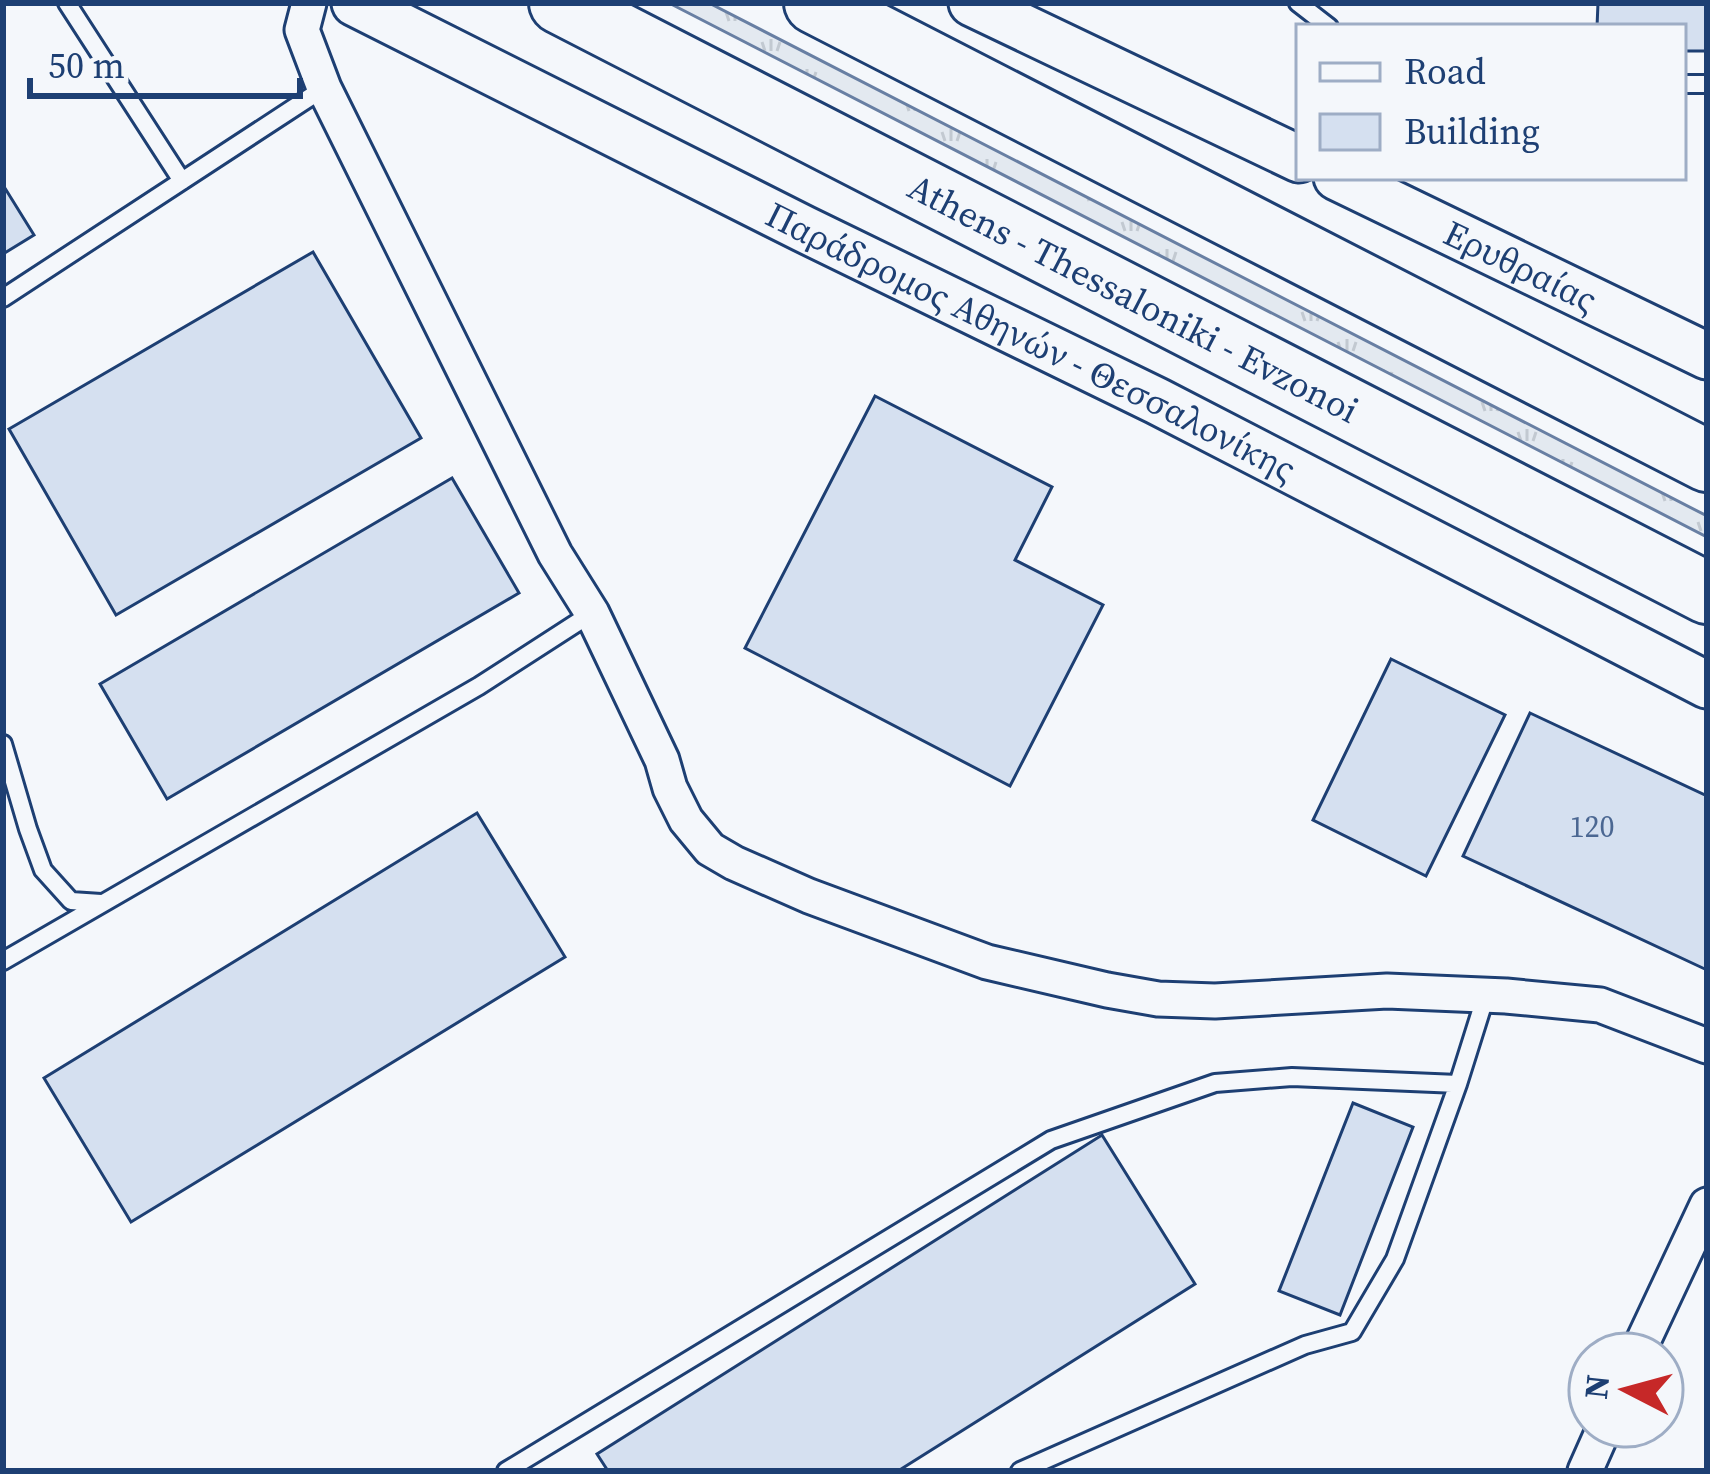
<svg xmlns="http://www.w3.org/2000/svg" width="1710" height="1474" viewBox="0 0 1710 1474" font-family="'Source Serif 4',serif">
	<style>
		.grass { fill: url(#grass-tufts); stroke: #687fa3; stroke-width: 3 }
		.building { fill: #d5e0f0; stroke: #1d3f73; stroke-width: 3 }
		.lines { fill: none; stroke-linecap: round; stroke-linejoin: round }
		.service-casing { stroke: #1d3f73; stroke-width: 22 }
		.minor-casing { stroke: #1d3f73; stroke-width: 39 }
		.secondary-casing { stroke: #1d3f73; stroke-width: 51 }
		.motorway-casing { stroke: #1d3f73; stroke-width: 66 }
		.service { stroke: #f4f7fb; stroke-width: 16 }
		.minor { stroke: #f4f7fb; stroke-width: 33 }
		.secondary { stroke: #f4f7fb; stroke-width: 45 }
		.motorway { stroke: #f4f7fb; stroke-width: 60 }
		.labels { text-anchor: middle; dominant-baseline: central; stroke-width: 9; stroke-linejoin: round; paint-order: stroke }
		.number-label { font-size: 30px; fill: #4b6792 }
		.street-label { font-size: 36px; fill: #1d3f73; stroke: #f4f7fb }
	</style>
	<defs>
		<pattern id="grass-tufts" width="24" height="20" patternUnits="userSpaceOnUse" patternTransform="scale(3)"><rect width="24" height="20" fill="#e3e9f0"/><path d="M3 7l-1-3M5 7V3M7 7l1-3M15 17l-1-3M17 17v-4M19 17l1-3" fill="none" stroke="#c2c9d1"/></pattern>
	</defs>
	<rect width="100%" height="100%" fill="#f4f7fb"/>
	<!-- grass -->
	<path class="grass" d="M 669,3 L 709,3 L 1707,516 L 1707,537 Z"/>
	<!-- building -->
	<path class="building" d="M 1598,3 L 1707,3 L 1707,51 L 1683,51 L 1683,27 L 1597,27 Z
		M 3,185 L 34,235 L 3,254 Z
		M 313,252 L 421,438 L 116,615 L 9,429 Z
		M 875,396 L 1052,487 L 1015,560 L 1103,605 L 1010,786 L 745,648 Z
		M 452,478 L 519,593 L 167,799 L 100,684 Z
		M 1391,659 L 1505,715 L 1426,876 L 1313,820 Z
		M 1530,713 L 1707,796 L 1707,970 L 1463,856 Z
		M 477,813 L 565,957 L 131,1222 L 44,1078 Z
		M 1353,1103 L 1413,1127 L 1340,1315 L 1279,1291 Z
		M 1102,1135 L 1195,1284 L 898,1471 L 608,1471 L 597,1454 Z"/>
	<g class="lines">
		<defs>
			<path id="service" d="M 67,3 L 182,181
				M 1298,3 L 1329,27
				M 1683,84 L 1707,84
				M 3,298 L 324,88
				M 3,744 L 28,829 L 43,870 L 71,901 L 101,903
				M 3,961 L 479,686 L 592,613
				M 506,1471 L 1051,1140 L 1215,1083 L 1292,1077 L 1458,1084
				M 1020,1471 L 1305,1345 L 1352,1332 L 1395,1259 L 1458,1084 L 1486,995"/>
			<path id="minor" d="M 309,3 L 302,30 L 324,88 L 555,554 L 592,613 L 662,760 L 670,788 L 686,820 L 710,849 L 734,863 L 809,896 L 987,962 L 1107,990 L 1158,999 L 1215,1001 L 1387,991 L 1506,996 L 1600,1005 L 1707,1046
				M 1637,1354 L 1707,1205
				M 1585,1471 L 1605,1426"/>
			<g id="secondary">
				<path id="s1" d="M 355,3 L 804,229 L 1157,401 L 1707,685"/>
				<path d="M 972,3 L 1299,159"/>
				<path id="s2" d="M 1337,177 L 1707,356"/>
			</g>
			<g id="motorway">
				<path id="s3" d="M 560,3 L 1707,593"/>
				<path d="M 815,3 L 1707,461"/>
			</g>
		</defs>
		<!-- service casing -->
		<use href="#service" class="service-casing"/>
		<!-- minor casing -->
		<use href="#minor" class="minor-casing"/>
		<!-- secondary casing -->
		<use href="#secondary" class="secondary-casing"/>
		<!-- motorway casing -->
		<use href="#motorway" class="motorway-casing"/>
		<!-- service -->
		<use href="#service" class="service"/>
		<!-- minor -->
		<use href="#minor" class="minor"/>
		<!-- secondary -->
		<use href="#secondary" class="secondary"/>
		<!-- motorway -->
		<use href="#motorway" class="motorway"/>
	</g>
	<g class="labels">
		<!-- number labels -->
		<g class="number-label">
			<text x="1592" y="826">120</text>
		</g>
		<!-- street labels -->
		<g class="street-label">
			<text stroke="none"><textPath href="#s2" startOffset="204">Ερυθραίας</textPath></text>
			<text stroke="none"><textPath href="#s3" startOffset="645">Athens - Thessaloniki - Evzonoi</textPath></text>
			<text stroke="none"><textPath href="#s1" startOffset="756">Παράδρομος Αθηνών - Θεσσαλονίκης</textPath></text>
		</g>
	</g>
	<!-- border -->
	<rect width="1710" height="1474" fill="none" stroke="#1d3f73" stroke-width="12"/>
	<!-- legend -->
	<rect x="1296" y="24" width="390" height="156" fill="#f4f7fb" stroke="#9eadc5" stroke-width="3"/>
	<rect x="1320" y="63" width="60" height="18" fill="#f4f7fb" stroke="#9eadc5" stroke-width="3"/>
	<text x="1404" y="84" font-size="36" fill="#1d3f73">Road</text>
	<rect x="1320" y="114" width="60" height="36" fill="#d5e0f0" stroke="#9eadc5" stroke-width="3"/>
	<text x="1404" y="144" font-size="36" fill="#1d3f73">Building</text>
	<!-- north arrow -->
	<g transform="translate(1626 1390) rotate(276)"><circle r="57" fill="#f4f7fb" stroke="#9eadc5" stroke-width="3"/>
	<path d="M0-9L21 45L0 30L-21 45Z" fill="#c62828"/>
	<text y="-18" font-size="33" font-weight="bold" text-anchor="middle" fill="#1d3f73">N</text>
	</g>
	<!-- scale -->
	<path d="M30 78v18h270v-18" fill="none" stroke="#1d3f73" stroke-width="6"/>
	<text x="48" y="78" font-size="36" fill="#1d3f73" stroke="#f4f7fb" stroke-width="9" paint-order="stroke">50 m</text>
</svg>
